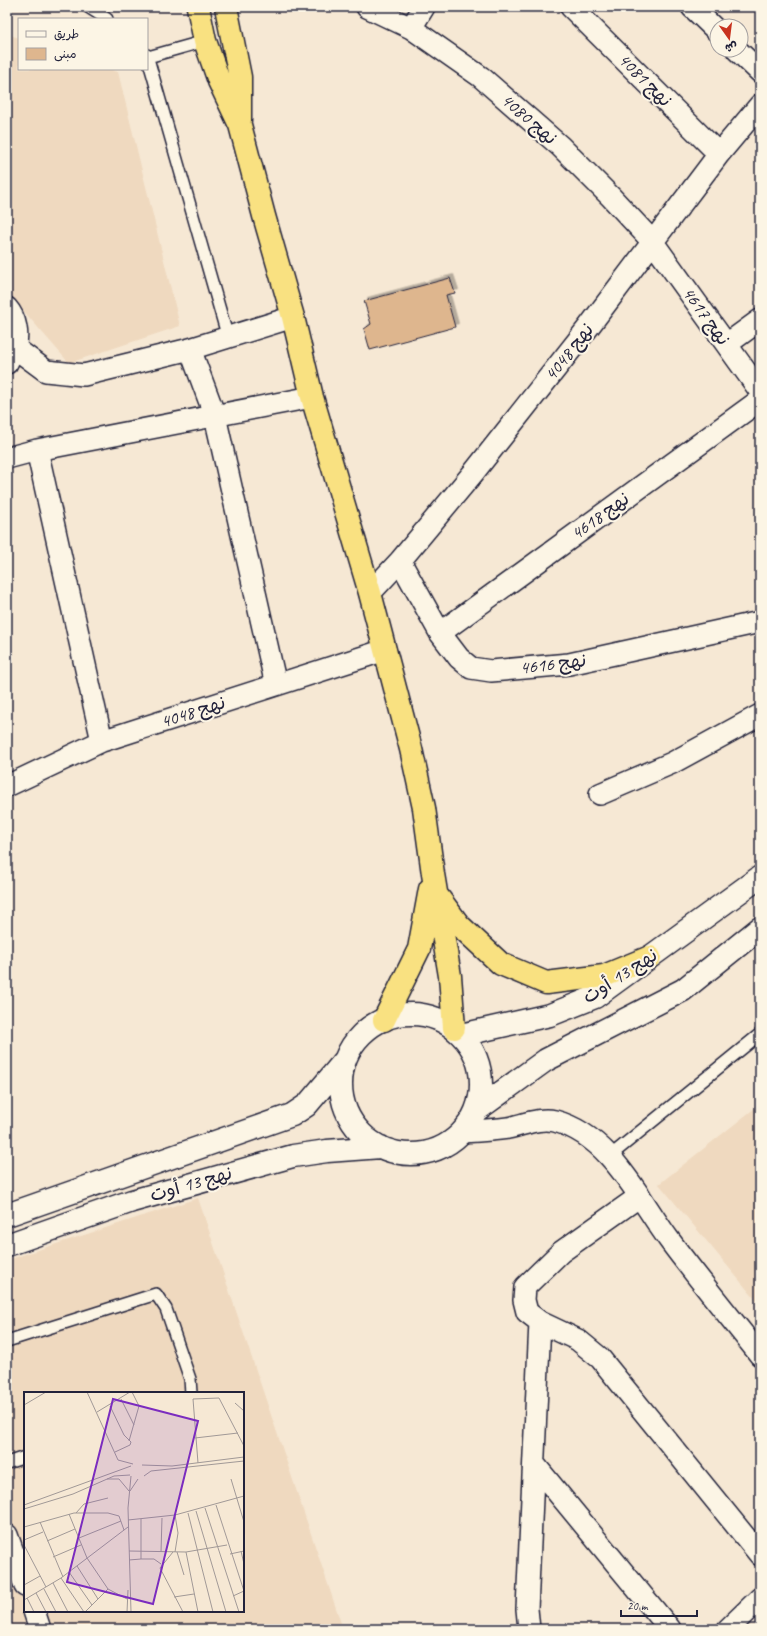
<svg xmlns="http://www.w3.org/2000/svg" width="767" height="1636" viewBox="0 0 767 1636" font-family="Caveat,'Playpen Sans Arabic',sans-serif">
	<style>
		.built { fill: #efd9bf; fill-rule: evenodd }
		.building { fill: #deb68e; stroke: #22223b; filter: url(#shadow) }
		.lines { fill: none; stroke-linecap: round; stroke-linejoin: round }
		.service-casing { stroke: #22223b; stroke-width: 14 }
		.minor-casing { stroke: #22223b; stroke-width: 24 }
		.secondary-casing { stroke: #22223b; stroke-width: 25 }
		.trunk-casing { stroke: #22223b; stroke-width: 25 }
		.service { stroke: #fcf5e5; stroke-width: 11 }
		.minor { stroke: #fcf5e5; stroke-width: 21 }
		.secondary { stroke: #fcf5e5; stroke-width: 22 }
		.trunk { stroke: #f9e181; stroke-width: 22 }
		.labels { text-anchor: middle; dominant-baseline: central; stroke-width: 4; stroke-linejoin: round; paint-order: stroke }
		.street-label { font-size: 19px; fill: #22223b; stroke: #fcf5e5 }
		.inset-road { fill: none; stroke: #a19997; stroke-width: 1 }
		.view { fill: #7b2cbf; fill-opacity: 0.15; stroke: #7b2cbf; stroke-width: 2 }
		.inset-edge { fill: none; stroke: #22223b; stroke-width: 2 }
	</style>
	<defs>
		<filter id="shadow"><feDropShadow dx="3.5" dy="-3.5" stdDeviation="0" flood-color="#0004"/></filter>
	</defs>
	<rect width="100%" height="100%" fill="#f6e8d4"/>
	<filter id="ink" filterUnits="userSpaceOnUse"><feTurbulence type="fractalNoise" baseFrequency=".025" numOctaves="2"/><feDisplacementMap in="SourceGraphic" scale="8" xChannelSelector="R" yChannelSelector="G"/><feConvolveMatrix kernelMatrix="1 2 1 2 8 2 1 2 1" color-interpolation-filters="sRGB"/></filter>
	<g filter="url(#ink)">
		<!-- built -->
		<path class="built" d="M 7,34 L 19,38 L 19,69 L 109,69 L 118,72 L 180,326 L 69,363 L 7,292 Z
			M 760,1104 L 760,1305 L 659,1184 Z
			M 198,1198 L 343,1629 L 7,1629 L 7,1260 ZM 25,1393 L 243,1393 L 243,1611 L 25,1611 Z"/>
		<!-- building -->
		<path class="building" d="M 450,278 L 455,293 L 446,295 L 455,327 L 370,350 L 364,329 L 371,324 L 364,301 Z"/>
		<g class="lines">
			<defs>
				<path id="service" d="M 88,7 L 107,19
					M 147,55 L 228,338
					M 148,57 L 205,41
					M 610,1156 L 760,1034
					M 7,1341 L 156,1294 L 166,1309 L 190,1379 L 191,1393
					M 7,1463 L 25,1457"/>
				<path id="minor" d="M 367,7 L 411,28
					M 424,7 L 411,28 L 481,77 L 560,146 L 611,197 L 652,241 L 760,391
					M 571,7 L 719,154
					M 692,7 L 717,31
					M 737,50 L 760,72
					M 7,308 C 16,318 19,335 15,348 C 13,353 9,358 7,363
					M 727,344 L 760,320
					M 15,348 L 46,371 L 84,375 L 190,349 L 215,416 L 276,685
					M 190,349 L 293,317
					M 37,450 L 102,741
					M 7,458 L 37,450 L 312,397
					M 400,561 L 440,633 L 459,658 L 471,668 L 491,671 L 569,664 L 760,622
					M 370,593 L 400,561 L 474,472 L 587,329 L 719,154 L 760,105
					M 440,633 L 760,400
					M 7,786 L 102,741 L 385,650
					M 600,794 L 672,763 L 760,715
					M 462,1132 C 477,1131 493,1130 508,1128 C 523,1125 540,1117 555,1121 C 611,1136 638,1198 670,1241 C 699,1280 730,1317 760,1355
					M 640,1196 L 561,1252 L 525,1287 L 524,1300 L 527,1312 L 540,1322 L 578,1340 L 600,1358 L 760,1555
					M 534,1464 L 670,1629
					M 7,1535 L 25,1586
					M 34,1611 L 40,1629
					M 529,1629 L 527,1609 L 540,1322
					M 728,1629 L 760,1598"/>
				<path id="secondary" d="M341 1084a70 70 0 1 1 140 0a70 70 0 1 1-140 0Z
					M 461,1035 L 550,1015 L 595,997 L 760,877
					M 477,1110 L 546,1060 L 683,990 L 760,928
					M 7,1215 L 292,1115 L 307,1105 L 345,1060
					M 7,1245 L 132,1201 L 293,1156 L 327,1151 L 381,1147"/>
				<path id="trunk" d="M 198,7 L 205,41 L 219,81 L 240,125 L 264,216 L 293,317 L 312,397 L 370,593 L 411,749 L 424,808 L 433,874 L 450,976 L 454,1028
					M 226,7 L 240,77 L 240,120
					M 439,898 L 459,925 L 501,964 L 546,983 L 604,976 L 650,957
					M 384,1020 L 419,949 L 430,889"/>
			</defs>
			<!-- service casing -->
			<use href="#service" class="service-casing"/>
			<!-- minor casing -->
			<use href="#minor" class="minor-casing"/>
			<!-- secondary casing -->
			<use href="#secondary" class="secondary-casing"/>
			<!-- trunk casing -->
			<use href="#trunk" class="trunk-casing"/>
			<!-- service -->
			<use href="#service" class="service"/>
			<!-- minor -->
			<use href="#minor" class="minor"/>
			<!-- secondary -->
			<use href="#secondary" class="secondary"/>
			<!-- trunk -->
			<use href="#trunk" class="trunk"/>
		</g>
	</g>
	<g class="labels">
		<!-- street labels -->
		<g class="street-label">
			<text transform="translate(645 80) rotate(45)">نهج 4081</text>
			<text transform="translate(529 119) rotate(41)">نهج 4080</text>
			<text transform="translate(706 316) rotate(54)">نهج 4617</text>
			<text transform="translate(569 352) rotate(-52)">نهج 4048</text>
			<text transform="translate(600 516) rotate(-36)">نهج 4618</text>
			<text transform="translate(553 664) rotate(-7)">نهج 4616</text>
			<text transform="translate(193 712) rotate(-18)">نهج 4048</text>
			<text transform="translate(620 976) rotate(-33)">نهج 13 أوت</text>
			<text transform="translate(191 1184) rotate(-16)">نهج 13 أوت</text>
		</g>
	</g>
	<!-- overview -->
	<g transform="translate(24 1392)">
		<rect width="220" height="220" fill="#f6e8d4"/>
		<path class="inset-road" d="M 63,0 L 94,68 L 109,72M 97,7 L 110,33M 211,11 L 220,19M 0,13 L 22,0M 86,14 L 100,43 L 107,50 L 106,53 L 91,60M 73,20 L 106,0M 171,46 L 214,41M 105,49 L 115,14 L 108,0M 174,71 L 169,7 L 195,6 L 220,54M 118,73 L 148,74 L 220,65M 120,84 L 127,79 L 220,69M 83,87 L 95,87 L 105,99M 207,87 L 220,130M 106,99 L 114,87M 0,113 L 107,74M 192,113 L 220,199M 181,116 L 215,220M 0,117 L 49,102 L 90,84 L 106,83M 172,119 L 202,220M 52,121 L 60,112 L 84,106M 164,121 L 189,220M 45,122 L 63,166 L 84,197 L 61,220M 117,127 L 117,167 L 130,167 L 137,172M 104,128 L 151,123 L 220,104M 16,130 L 39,185M 0,135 L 50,121 L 84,121 L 95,124 L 100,138M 55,146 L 97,129M 0,148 L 19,140M 23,149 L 51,137M 0,153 L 22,195M 105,159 L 162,160 L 203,153M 217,159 L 220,172M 137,160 L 138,126M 149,160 L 136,176 L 159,220M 151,160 L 154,141 L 151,123M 153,160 L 160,183M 162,160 L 174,220M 206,162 L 220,159M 29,165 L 57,153M 105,168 L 117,167M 53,174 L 74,207M 45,180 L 68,213M 37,186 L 60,220M 29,191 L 44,220M 0,193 L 16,184M 20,197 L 32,220M 84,197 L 103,207M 12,201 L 22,220M 209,204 L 220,199M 150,205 L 170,202M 3,206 L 10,220M 0,208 L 37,186 L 104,135M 103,220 L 104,198M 107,220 L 104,116 L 107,84"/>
		<path class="view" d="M 89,7 L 174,29 L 129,212 L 43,190 Z"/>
		<rect width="220" height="220" class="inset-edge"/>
	</g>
	<!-- margin -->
	<rect width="767" height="1636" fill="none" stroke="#fcf5e5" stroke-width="24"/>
	<rect x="12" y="12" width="743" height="1612" fill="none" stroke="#22223b" stroke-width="1.5" filter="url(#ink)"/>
	<!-- legend -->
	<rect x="18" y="18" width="130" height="52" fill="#fcf5e5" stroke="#a5a1a1"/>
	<rect x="26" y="31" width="20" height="6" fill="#fcf5e5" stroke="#a5a1a1"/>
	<text x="54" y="38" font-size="12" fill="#22223b">طريق</text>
	<rect x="26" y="48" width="20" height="12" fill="#deb68e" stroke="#a5a1a1"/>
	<text x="54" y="58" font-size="12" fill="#22223b">مبنى</text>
	<!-- north arrow -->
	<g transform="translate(729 38) rotate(166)"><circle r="19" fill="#fcf5e5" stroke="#a5a1a1"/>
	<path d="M0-3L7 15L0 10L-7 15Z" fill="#c8321e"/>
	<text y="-6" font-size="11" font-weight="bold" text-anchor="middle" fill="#22223b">ش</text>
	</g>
	<!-- scale -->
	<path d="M621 1610v6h76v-6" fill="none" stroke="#22223b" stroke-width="2"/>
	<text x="627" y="1610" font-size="12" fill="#22223b" stroke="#fcf5e5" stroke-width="3" paint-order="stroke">20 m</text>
</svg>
